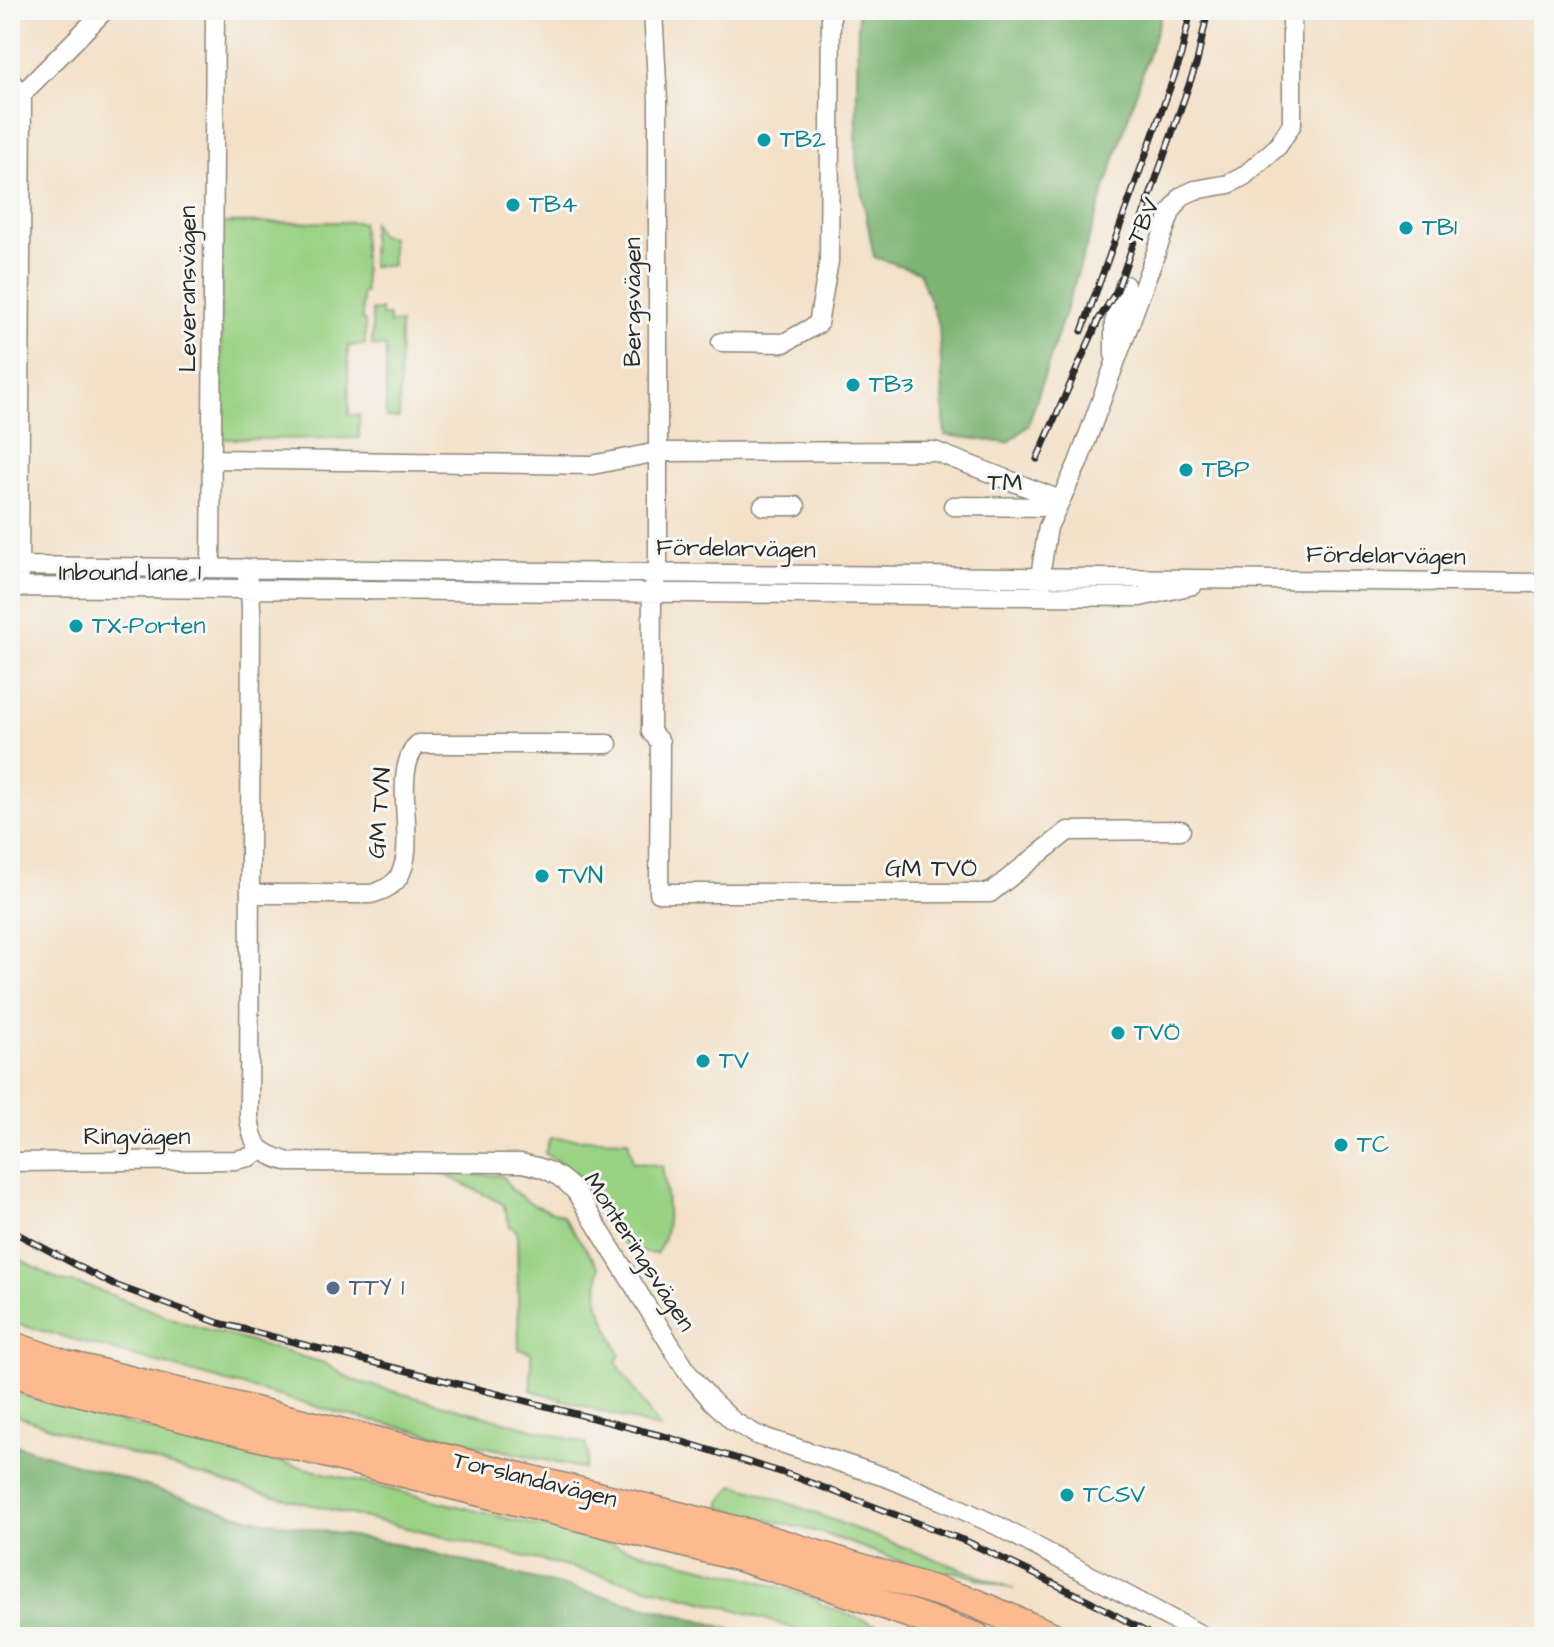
<svg xmlns="http://www.w3.org/2000/svg" width="1554" height="1647" viewBox="0 0 1554 1647" font-family="'Architects Daughter',sans-serif">
	<style>
		.green { fill: #9ad284; stroke: #627e58; stroke-width: 2 }
		.forest { fill: #7bb472; stroke: #53704e; stroke-width: 2 }
		.lines { fill: none; stroke-linecap: round; stroke-linejoin: round }
		.street-casing { stroke: #8f8679; stroke-width: 21 }
		.primary-casing { stroke: #8f8679; stroke-width: 31 }
		.street { stroke: #fff; stroke-width: 18 }
		.primary { stroke: #fcba8e; stroke-width: 28 }
		.rail-casing { stroke: #2b2b2b; stroke-width: 7 }
		.rail { stroke: #f6f6f2; stroke-width: 4; stroke-dasharray: 12; stroke-linecap: butt }
		.culture-dot { fill: #0f9aa8; stroke: #f6f6f2; stroke-width: 3 }
		.service-dot { fill: #5c6f8a; stroke: #f6f6f2; stroke-width: 3 }
		.labels { text-anchor: middle; dominant-baseline: central; stroke-width: 6; stroke-linejoin: round; paint-order: stroke }
		.culture-label { font-size: 24px; fill: #0d838f; stroke: #f6f6f2; text-anchor: start }
		.street-label { font-size: 24px; fill: #2b2b2b; stroke: #f6f6f2 }
		.service-label { font-size: 24px; fill: #4e5e75; stroke: #f6f6f2; text-anchor: start }
	</style>
	<rect width="100%" height="100%" fill="#f6f6f2"/>
	<filter id="ink" filterUnits="userSpaceOnUse"><feTurbulence type="fractalNoise" baseFrequency=".0125" numOctaves="2"/><feDisplacementMap in="SourceGraphic" scale="16" xChannelSelector="R" yChannelSelector="G"/><feConvolveMatrix kernelMatrix="1 2 1 2 8 2 1 2 1" color-interpolation-filters="sRGB"/></filter>
	<filter id="wash" filterUnits="userSpaceOnUse"><feTurbulence type="fractalNoise" baseFrequency=".006" numOctaves="4" result="noise"/><feDisplacementMap in="SourceGraphic" scale="32" xChannelSelector="R" yChannelSelector="G"/><feGaussianBlur stdDeviation="1.8" result="paint"/><feColorMatrix in="noise" values="0 0 0 0 0 0 0 0 0 0 0 0 0 0 0 0 0 1.4 0 .05"/><feComposite in="paint" operator="in"/></filter>
	<g filter="url(#wash)">
		<rect width="100%" height="100%" fill="#f3e0c7"/>
		<!-- green -->
		<path class="green" d="M 372,221 L 379,235 L 391,237 L 392,266 L 371,266 Z
			M 362,222 L 365,293 L 362,293 L 362,321 L 365,321 L 365,345 L 348,346 L 349,415 L 359,415 L 359,438 L 222,439 L 220,223 Z
			M 372,310 L 381,310 L 381,316 L 389,316 L 389,323 L 400,323 L 399,418 L 386,418 L 386,347 L 372,346 Z
			M 550,1138 L 628,1140 L 633,1162 L 662,1166 C 666,1194 674,1229 656,1254 L 629,1251 L 575,1173 L 545,1153 Z
			M 447,1172 L 502,1176 L 512,1190 L 534,1205 L 562,1215 L 599,1267 L 598,1302 L 620,1355 L 616,1362 L 660,1429 L 531,1390 L 531,1352 L 519,1349 L 517,1231 L 510,1226 L 503,1204 L 444,1174 Z
			M 10,1254 L 58,1280 L 90,1287 L 185,1323 L 324,1363 L 352,1380 L 585,1443 C 589,1453 589,1459 584,1469 L 343,1414 L 10,1322 Z
			M 10,1392 L 127,1424 L 763,1582 L 817,1599 L 820,1604 L 908,1637 L 819,1637 L 737,1610 L 609,1577 L 254,1491 L 94,1443 L 10,1413 Z
			M 734,1485 L 756,1491 L 1014,1589 L 956,1572 L 947,1572 L 942,1576 L 822,1533 L 721,1508 L 721,1502 Z"/>
		<!-- forest -->
		<path class="forest" d="M 858,10 L 1163,10 L 1028,426 L 1008,443 L 945,435 L 939,326 L 919,272 L 874,257 L 856,163 Z
			M 10,1443 L 245,1517 L 400,1545 L 703,1621 L 754,1637 L 10,1637 Z"/>
	</g>
	<g filter="url(#ink)">
		<g class="lines">
			<defs>
				<path id="street" d="M 653,10 L 658,101 L 658,572 L 652,593 L 651,732 L 660,742 L 659,893 L 990,893 L 1068,831 L 1181,830
					M 10,80 L 22,94 L 19,577
					M 22,94 L 105,10
					M 721,342 L 784,343 L 818,324 L 829,261 L 831,10
					M 1114,355 L 1114,323 L 1125,285
					M 211,459 L 592,465 L 658,452 L 934,451 L 1060,500
					M 763,506 L 796,506
					M 953,506 L 1057,507
					M 10,566 L 1544,583
					M 211,568 L 215,10
					M 245,568 L 250,590 L 251,608 L 249,1116 C 252,1146 259,1153 289,1162 L 521,1163 C 544,1167 560,1174 576,1192 L 688,1373 L 712,1401 L 733,1421 L 757,1435 L 891,1479 L 952,1505 L 998,1526 L 1205,1637
					M 10,587 L 1140,597 L 1193,585
					M 1041,588 L 1040,576 L 1048,527 L 1078,463 L 1171,212 L 1182,196 L 1195,190 L 1229,184 L 1244,176 L 1278,146 L 1292,124 L 1292,10
					M 250,894 L 371,894 C 381,891 392,887 398,878 C 420,846 389,773 418,744 L 608,744
					M 10,1162 L 235,1160 L 250,1157 L 261,1150"/>
				<path id="primary" d="M 10,1345 L 64,1364 L 747,1533 L 972,1602 L 1054,1637
					M 10,1371 L 53,1385 L 736,1556 L 825,1584 L 976,1637"/>
			</defs>
			<!-- street casing -->
			<use href="#street" class="street-casing"/>
			<!-- primary casing -->
			<use href="#primary" class="primary-casing"/>
			<!-- street -->
			<use href="#street" class="street"/>
			<!-- primary -->
			<use href="#primary" class="primary"/>
			<defs>
				<path id="rail" d="M 1082,331 L 1180,60 L 1191,10
					M 1037,459 L 1099,319 L 1117,290 L 1197,62 L 1208,10
					M 10,1230 L 112,1284 L 219,1323 L 667,1437 L 790,1475 L 968,1542 L 1092,1602 L 1155,1637"/>
			</defs>
			<!-- rail casing -->
			<use href="#rail" class="rail-casing"/>
			<!-- rail -->
			<use href="#rail" class="rail"/>
		</g>
	</g>
	<!-- markers -->
	<g class="culture-dot">
		<circle cx="764" cy="140" r="8"/>
		<circle cx="513" cy="205" r="8"/>
		<circle cx="1406" cy="228" r="8"/>
		<circle cx="853" cy="385" r="8"/>
		<circle cx="1186" cy="470" r="8"/>
		<circle cx="76" cy="626" r="8"/>
		<circle cx="542" cy="876" r="8"/>
		<circle cx="1118" cy="1033" r="8"/>
		<circle cx="703" cy="1061" r="8"/>
		<circle cx="1341" cy="1145" r="8"/>
		<circle cx="1067" cy="1495" r="8"/>
	</g>
	<circle class="service-dot" cx="333" cy="1288" r="8"/>
	<g class="labels">
		<!-- culture labels -->
		<g class="culture-label">
			<text x="780" y="140">TB2</text>
			<text x="529" y="205">TB4</text>
			<text x="1422" y="228">TB1</text>
			<text x="869" y="385">TB3</text>
			<text x="1202" y="470">TBP</text>
			<text x="92" y="626">TX-Porten</text>
			<text x="558" y="876">TVN</text>
			<text x="1134" y="1033">TVÖ</text>
			<text x="719" y="1061">TV</text>
			<text x="1357" y="1145">TC</text>
			<text x="1083" y="1495">TCSV</text>
		</g>
		<!-- street labels -->
		<g class="street-label">
			<text transform="translate(1144 221) rotate(-66)">TBV</text>
			<text transform="translate(188 289) rotate(-90)">Leveransvägen</text>
			<text transform="translate(633 302) rotate(-90)">Bergsvägen</text>
			<text x="1005" y="483">TM</text>
			<text transform="translate(736 549) rotate(1)">Fördelarvägen</text>
			<text transform="translate(1386 556) rotate(1)">Fördelarvägen</text>
			<text x="130" y="573">Inbound lane 1</text>
			<text transform="translate(380 813) rotate(-86)">GM TVN</text>
			<text x="931" y="869">GM TVÖ</text>
			<text x="137" y="1137">Ringvägen</text>
			<text transform="translate(639 1252) rotate(57)">Monteringsvägen</text>
			<text transform="translate(535 1480) rotate(14)">Torslandavägen</text>
		</g>
		<!-- service labels -->
		<g class="service-label">
			<text x="349" y="1288">TTY 1</text>
		</g>
	</g>
	<!-- margin -->
	<rect width="1554" height="1647" fill="none" stroke="#f6f6f2" stroke-width="40"/>
</svg>
